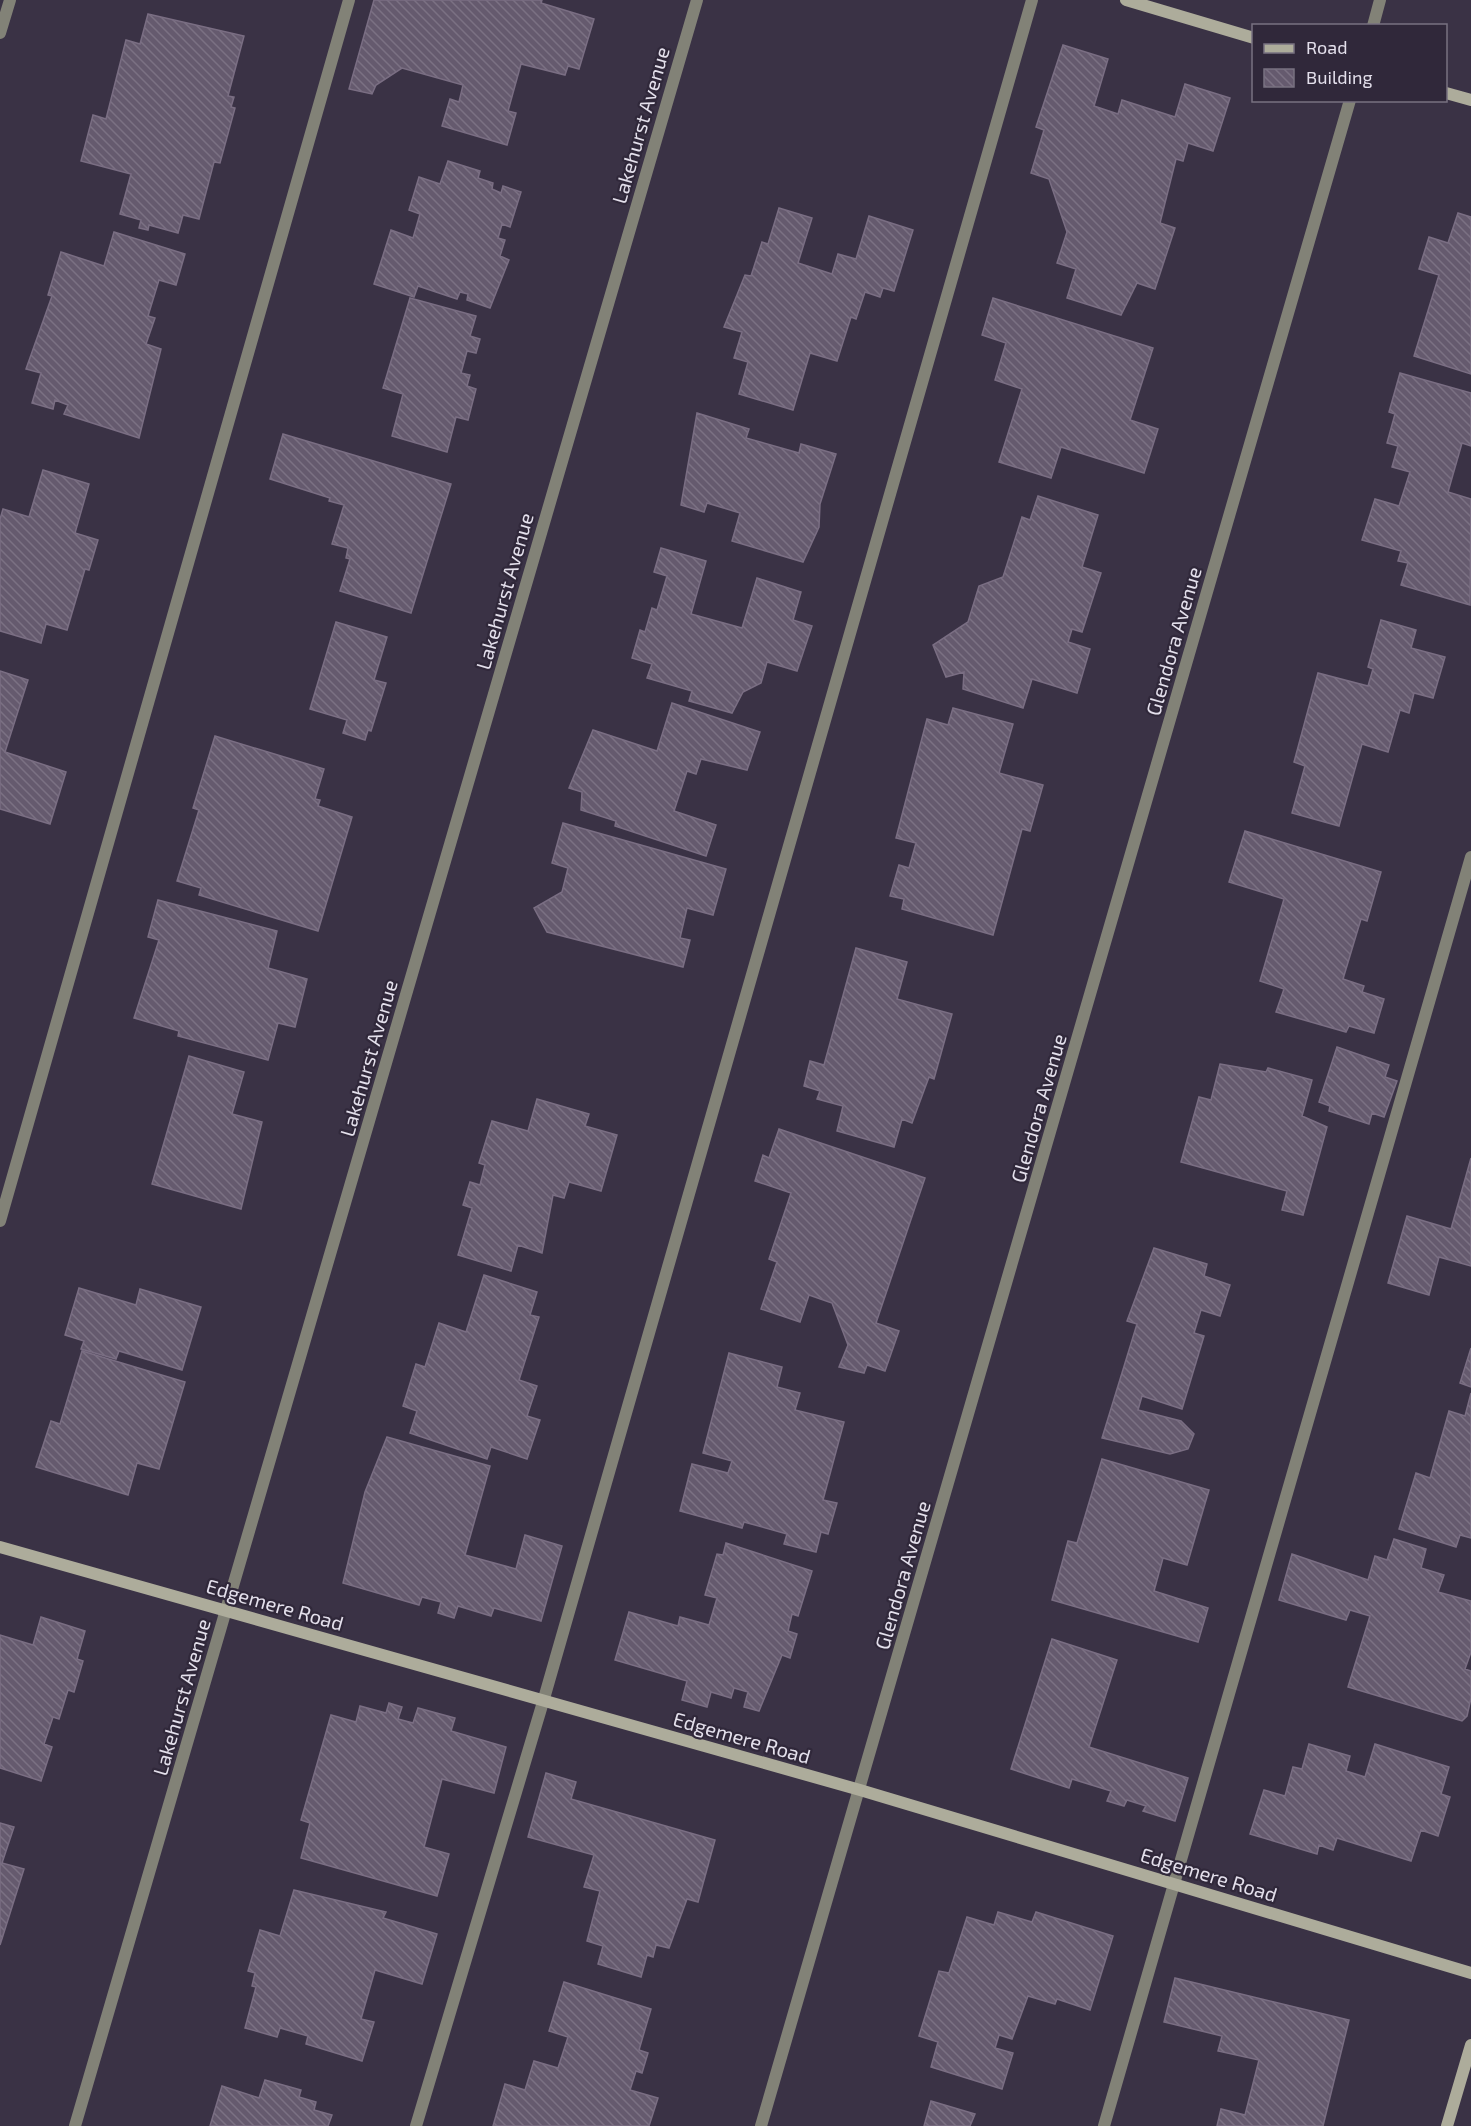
<svg xmlns="http://www.w3.org/2000/svg" width="1471" height="2126" viewBox="0 0 1471 2126" font-family="'Exo 2',sans-serif">
	<style>
		.building { fill: url(#building-back-hatch); stroke: #7a6e83; stroke-width: 1.5 }
		.lines { fill: none; stroke-linecap: round; stroke-linejoin: round }
		.lane { stroke: #828277; stroke-width: 12 }
		.street { stroke: #828277; stroke-width: 12 }
		.secondary { stroke: #adac9b; stroke-width: 12 }
		.labels { text-anchor: middle; dominant-baseline: central; stroke-width: 4.5; stroke-linejoin: round; paint-order: stroke }
		.street-label { font-size: 20px; fill: #e4e0ec; stroke: #30283a }
	</style>
	<defs>
		<pattern id="building-back-hatch" width="6" height="6" patternUnits="userSpaceOnUse" patternTransform="scale(1.5)"><rect width="6" height="6" fill="#655a6e"/><path d="M-1 5l2 2M0 0l6 6M5-1l2 2" fill="none" stroke="#7b7183"/></pattern>
	</defs>
	<rect width="100%" height="100%" fill="#3a3245"/>
	<!-- building -->
	<path class="building" d="M 374,0 L 542,0 L 541,3 L 594,19 L 579,69 L 568,66 L 565,75 L 521,64 L 508,111 L 516,113 L 507,145 L 442,126 L 450,99 L 459,102 L 463,85 L 402,68 L 376,85 L 372,94 L 349,89 Z
		M 148,14 L 244,36 L 228,96 L 234,97 L 231,107 L 235,108 L 220,163 L 214,162 L 199,219 L 183,215 L 178,233 L 149,225 L 148,230 L 139,228 L 141,220 L 120,214 L 131,174 L 81,161 L 93,115 L 106,119 L 126,40 L 140,44 Z
		M 1063,45 L 1108,59 L 1094,106 L 1118,114 L 1122,100 L 1175,117 L 1185,84 L 1230,98 L 1213,151 L 1188,143 L 1183,161 L 1176,159 L 1160,223 L 1175,228 L 1155,289 L 1137,283 L 1121,315 L 1067,298 L 1076,269 L 1057,263 L 1067,232 L 1049,179 L 1031,173 L 1044,130 L 1036,127 Z
		M 448,161 L 480,171 L 478,178 L 493,183 L 492,189 L 501,193 L 503,186 L 521,192 L 510,227 L 502,224 L 498,238 L 505,240 L 500,256 L 509,260 L 490,308 L 467,300 L 468,294 L 460,292 L 457,299 L 418,286 L 414,297 L 374,284 L 391,230 L 413,238 L 420,214 L 409,210 L 419,177 L 440,184 Z
		M 779,208 L 812,218 L 798,263 L 832,274 L 838,254 L 856,259 L 869,216 L 913,230 L 894,291 L 883,288 L 880,297 L 865,292 L 856,319 L 851,317 L 837,361 L 810,353 L 793,410 L 739,394 L 748,362 L 734,358 L 742,332 L 724,327 L 745,275 L 751,276 L 762,242 L 768,244 Z
		M 1458,213 L 1471,217 L 1471,374 L 1414,356 L 1439,275 L 1419,269 L 1429,237 L 1448,243 Z
		M 114,232 L 185,254 L 176,285 L 159,280 L 148,316 L 155,318 L 146,344 L 161,349 L 139,438 L 64,414 L 68,405 L 55,400 L 53,409 L 32,403 L 41,373 L 26,369 L 52,296 L 48,295 L 61,252 L 104,266 Z
		M 410,298 L 476,316 L 470,336 L 480,339 L 476,353 L 467,351 L 461,373 L 470,375 L 467,386 L 476,389 L 468,420 L 456,417 L 447,452 L 392,436 L 403,394 L 383,388 Z
		M 993,298 L 1153,348 L 1130,420 L 1158,429 L 1144,473 L 1061,447 L 1051,478 L 999,462 L 1022,389 L 995,380 L 1006,343 L 982,335 Z
		M 1400,373 L 1471,393 L 1471,446 L 1462,443 L 1448,492 L 1471,499 L 1470,605 L 1401,585 L 1408,563 L 1398,561 L 1401,551 L 1362,540 L 1375,499 L 1399,506 L 1410,472 L 1392,467 L 1398,446 L 1387,443 L 1395,414 L 1389,412 Z
		M 697,413 L 749,429 L 746,438 L 799,453 L 801,444 L 836,454 L 820,504 L 819,527 L 803,562 L 732,541 L 740,513 L 707,503 L 704,512 L 681,505 Z
		M 283,434 L 451,484 L 411,613 L 340,591 L 350,559 L 346,558 L 348,548 L 332,544 L 344,505 L 329,501 L 330,498 L 270,479 Z
		M 43,470 L 89,484 L 75,533 L 98,540 L 89,570 L 85,569 L 67,630 L 46,624 L 41,643 L 0,631 L 0,519 L 3,509 L 29,517 Z
		M 1038,496 L 1098,515 L 1082,567 L 1101,573 L 1082,632 L 1072,629 L 1068,642 L 1090,649 L 1077,693 L 1032,679 L 1023,708 L 963,689 L 964,672 L 946,677 L 933,645 L 968,622 L 979,586 L 1003,577 L 1022,517 L 1030,520 Z
		M 661,548 L 706,561 L 691,614 L 742,628 L 757,578 L 801,592 L 793,620 L 812,626 L 797,671 L 767,662 L 761,683 L 743,692 L 732,713 L 689,701 L 692,691 L 647,678 L 652,664 L 632,658 L 640,630 L 645,632 L 652,608 L 657,610 L 667,576 L 654,572 Z
		M 1381,620 L 1416,630 L 1411,648 L 1445,657 L 1433,698 L 1414,693 L 1409,713 L 1400,710 L 1388,752 L 1362,744 L 1339,826 L 1292,813 L 1305,766 L 1294,762 L 1318,673 L 1368,686 L 1373,669 L 1368,667 Z
		M 336,622 L 387,637 L 374,680 L 386,683 L 371,731 L 368,730 L 365,740 L 343,733 L 347,720 L 310,709 Z
		M 0,671 L 28,680 L 5,752 L 66,772 L 50,824 L 0,809 Z
		M 672,703 L 760,732 L 747,770 L 701,759 L 696,774 L 687,771 L 674,811 L 716,825 L 706,856 L 615,826 L 616,821 L 581,810 L 582,792 L 569,788 L 593,730 L 657,751 Z
		M 953,708 L 1013,724 L 999,773 L 1043,785 L 1030,831 L 1022,829 L 993,935 L 902,909 L 904,899 L 890,896 L 899,865 L 909,868 L 916,843 L 896,838 L 927,719 L 948,725 Z
		M 215,736 L 324,769 L 315,799 L 320,800 L 318,806 L 352,817 L 318,931 L 199,895 L 201,888 L 177,881 L 199,810 L 193,808 Z
		M 563,823 L 726,869 L 713,915 L 687,908 L 680,938 L 690,940 L 683,967 L 547,932 L 534,908 L 562,892 L 568,868 L 552,863 Z
		M 1245,831 L 1381,872 L 1367,921 L 1361,919 L 1343,979 L 1364,986 L 1362,992 L 1384,999 L 1374,1033 L 1349,1026 L 1346,1032 L 1276,1012 L 1284,989 L 1260,981 L 1284,899 L 1229,882 Z
		M 158,900 L 277,931 L 268,968 L 307,979 L 295,1027 L 278,1023 L 268,1060 L 178,1036 L 179,1031 L 134,1018 L 159,940 L 148,937 Z
		M 856,948 L 907,962 L 897,999 L 952,1014 L 934,1079 L 929,1077 L 912,1123 L 902,1119 L 894,1147 L 837,1131 L 843,1106 L 817,1099 L 820,1091 L 804,1086 L 810,1061 L 824,1065 Z
		M 1337,1047 L 1389,1065 L 1385,1077 L 1397,1081 L 1384,1117 L 1372,1113 L 1369,1124 L 1329,1111 L 1330,1106 L 1319,1102 Z
		M 189,1056 L 244,1072 L 232,1114 L 262,1122 L 241,1209 L 152,1184 Z
		M 1220,1064 L 1266,1072 L 1268,1068 L 1312,1080 L 1302,1116 L 1327,1127 L 1303,1215 L 1282,1210 L 1287,1191 L 1181,1162 L 1199,1097 L 1211,1100 Z
		M 537,1099 L 589,1114 L 585,1126 L 617,1135 L 601,1191 L 569,1182 L 564,1198 L 553,1195 L 542,1253 L 518,1245 L 511,1271 L 458,1255 L 472,1208 L 463,1205 L 470,1182 L 480,1185 L 485,1165 L 479,1163 L 492,1121 L 528,1131 Z
		M 779,1129 L 925,1178 L 876,1323 L 899,1331 L 885,1371 L 867,1365 L 864,1373 L 839,1367 L 848,1345 L 832,1303 L 809,1295 L 800,1322 L 761,1309 L 777,1262 L 769,1259 L 791,1193 L 755,1181 L 763,1155 L 769,1158 Z
		M 1471,1158 L 1471,1266 L 1439,1257 L 1429,1295 L 1388,1283 L 1407,1216 L 1451,1229 Z
		M 1154,1248 L 1207,1264 L 1204,1276 L 1230,1285 L 1220,1316 L 1201,1310 L 1194,1333 L 1204,1336 L 1182,1409 L 1142,1396 L 1138,1410 L 1181,1421 L 1194,1434 L 1188,1449 L 1170,1454 L 1102,1438 L 1137,1324 L 1127,1321 Z
		M 484,1275 L 537,1292 L 530,1315 L 539,1317 L 519,1380 L 537,1386 L 527,1416 L 540,1420 L 527,1459 L 491,1447 L 487,1459 L 410,1433 L 417,1411 L 403,1406 L 416,1364 L 425,1367 L 439,1323 L 466,1332 Z
		M 79,1288 L 136,1305 L 140,1289 L 201,1307 L 182,1370 L 119,1351 L 116,1359 L 81,1349 L 84,1341 L 65,1335 Z
		M 1471,1348 L 1471,1387 L 1460,1383 Z
		M 82,1351 L 185,1382 L 159,1469 L 137,1463 L 128,1495 L 36,1467 L 51,1421 L 60,1424 Z
		M 729,1353 L 782,1367 L 777,1387 L 800,1393 L 795,1410 L 844,1422 L 823,1500 L 837,1503 L 828,1534 L 821,1532 L 816,1552 L 784,1544 L 787,1534 L 744,1522 L 742,1528 L 680,1511 L 692,1464 L 728,1473 L 732,1461 L 703,1453 Z
		M 1471,1393 L 1471,1538 L 1460,1535 L 1456,1547 L 1399,1529 L 1416,1473 L 1430,1478 L 1449,1411 L 1465,1416 Z
		M 387,1437 L 490,1466 L 465,1555 L 516,1569 L 525,1535 L 562,1546 L 541,1621 L 494,1608 L 491,1616 L 458,1606 L 454,1618 L 438,1613 L 441,1602 L 422,1597 L 419,1605 L 343,1583 L 365,1492 Z
		M 1102,1459 L 1209,1490 L 1187,1565 L 1163,1558 L 1154,1591 L 1208,1608 L 1198,1642 L 1052,1600 L 1068,1541 L 1077,1543 Z
		M 1394,1539 L 1426,1549 L 1421,1568 L 1444,1575 L 1438,1592 L 1471,1601 L 1471,1652 L 1465,1669 L 1471,1671 L 1471,1698 L 1467,1716 L 1462,1721 L 1348,1687 L 1370,1616 L 1350,1610 L 1346,1620 L 1279,1600 L 1292,1554 L 1368,1580 L 1375,1556 L 1387,1560 Z
		M 726,1543 L 812,1571 L 798,1616 L 792,1614 L 788,1631 L 797,1634 L 790,1658 L 782,1655 L 759,1711 L 744,1707 L 748,1692 L 734,1688 L 731,1698 L 711,1692 L 707,1707 L 682,1700 L 687,1681 L 615,1660 L 629,1612 L 678,1626 L 680,1617 L 709,1625 L 717,1598 L 705,1595 L 717,1554 L 723,1555 Z
		M 41,1617 L 85,1631 L 77,1659 L 83,1661 L 74,1692 L 68,1690 L 59,1719 L 53,1717 L 44,1744 L 52,1747 L 41,1781 L 0,1768 L 0,1635 L 33,1645 Z
		M 1052,1639 L 1117,1660 L 1089,1747 L 1188,1778 L 1175,1821 L 1143,1811 L 1146,1806 L 1127,1800 L 1124,1806 L 1107,1801 L 1111,1791 L 1072,1779 L 1069,1788 L 1011,1769 Z
		M 389,1703 L 402,1707 L 398,1719 L 413,1723 L 418,1708 L 455,1718 L 451,1731 L 506,1747 L 494,1793 L 442,1779 L 424,1847 L 449,1854 L 437,1896 L 301,1858 L 310,1823 L 301,1820 L 331,1715 L 356,1722 L 360,1706 L 386,1713 Z
		M 1309,1744 L 1350,1756 L 1346,1771 L 1365,1777 L 1375,1744 L 1449,1767 L 1441,1794 L 1450,1797 L 1438,1836 L 1421,1830 L 1411,1861 L 1337,1838 L 1333,1850 L 1319,1845 L 1317,1854 L 1250,1834 L 1264,1790 L 1285,1796 L 1293,1767 L 1302,1769 Z
		M 546,1773 L 576,1782 L 571,1799 L 715,1840 L 698,1902 L 687,1899 L 669,1948 L 656,1945 L 653,1957 L 647,1955 L 641,1977 L 598,1964 L 603,1946 L 587,1941 L 600,1891 L 584,1887 L 594,1855 L 528,1837 Z
		M 0,1823 L 14,1827 L 2,1863 L 24,1869 L 0,1945 Z
		M 294,1890 L 386,1912 L 383,1918 L 437,1934 L 422,1984 L 375,1970 L 361,2019 L 374,2022 L 362,2061 L 306,2044 L 308,2036 L 280,2028 L 277,2037 L 245,2028 L 256,1987 L 252,1986 L 255,1973 L 248,1971 L 260,1930 L 280,1936 Z
		M 998,1912 L 1032,1922 L 1036,1912 L 1113,1936 L 1090,2010 L 1057,1999 L 1055,2004 L 1028,1996 L 1012,2039 L 999,2035 L 995,2048 L 1013,2053 L 1002,2089 L 931,2067 L 938,2042 L 919,2036 L 939,1971 L 949,1973 L 967,1917 L 994,1925 Z
		M 1175,1978 L 1349,2020 L 1323,2126 L 1217,2126 L 1221,2109 L 1245,2115 L 1259,2060 L 1218,2051 L 1222,2036 L 1164,2022 Z
		M 564,1982 L 651,2009 L 639,2050 L 648,2053 L 642,2073 L 636,2071 L 630,2090 L 658,2098 L 649,2126 L 493,2126 L 505,2084 L 525,2090 L 534,2061 L 558,2068 L 568,2037 L 549,2031 Z
		M 265,2080 L 301,2090 L 299,2097 L 316,2102 L 314,2110 L 332,2115 L 328,2126 L 210,2126 L 222,2086 L 259,2098 Z
		M 931,2101 L 975,2114 L 970,2126 L 924,2126 Z"/>
	<g class="lines">
		<!-- lane -->
		<path class="lane" d="M 0,1221 L 349,0
			M 416,2126 L 543,1702 L 1032,0
			M 1104,2126 L 1471,857"/>
		<!-- street -->
		<path class="street" d="M 1373,26 L 1380,0
			M 0,33 L 10,0
			M 75,2126 L 697,0
			M 761,2126 L 1350,100"/>
		<!-- secondary -->
		<path class="secondary" d="M 1126,0 L 1254,38
			M 1446,93 L 1471,100
			M 0,1547 L 860,1790 L 1471,1973
			M 1447,2126 L 1471,2045"/>
	</g>
	<g class="labels">
		<!-- street labels -->
		<g class="street-label">
			<text transform="translate(640 125) rotate(-74)">Lakehurst Avenue</text>
			<text transform="translate(504 591) rotate(-74)">Lakehurst Avenue</text>
			<text transform="translate(1173 641) rotate(-74)">Glendora Avenue</text>
			<text transform="translate(368 1058) rotate(-74)">Lakehurst Avenue</text>
			<text transform="translate(1038 1108) rotate(-74)">Glendora Avenue</text>
			<text transform="translate(902 1575) rotate(-74)">Glendora Avenue</text>
			<text transform="translate(275 1604) rotate(16)">Edgemere Road</text>
			<text transform="translate(181 1697) rotate(-74)">Lakehurst Avenue</text>
			<text transform="translate(742 1737) rotate(16)">Edgemere Road</text>
			<text transform="translate(1209 1874) rotate(17)">Edgemere Road</text>
		</g>
	</g>
	<!-- legend -->
	<rect x="1252" y="24" width="195" height="78" fill="#30283a" stroke="#787281" stroke-width="1.5"/>
	<rect x="1264" y="44" width="30" height="9" fill="#adac9b" stroke="#787281" stroke-width="1.5"/>
	<text x="1306" y="54" font-size="18" fill="#e4e0ec">Road</text>
	<rect x="1264" y="69" width="30" height="18" fill="url(#building-back-hatch)" stroke="#787281" stroke-width="1.5"/>
	<text x="1306" y="84" font-size="18" fill="#e4e0ec">Building</text>
</svg>
